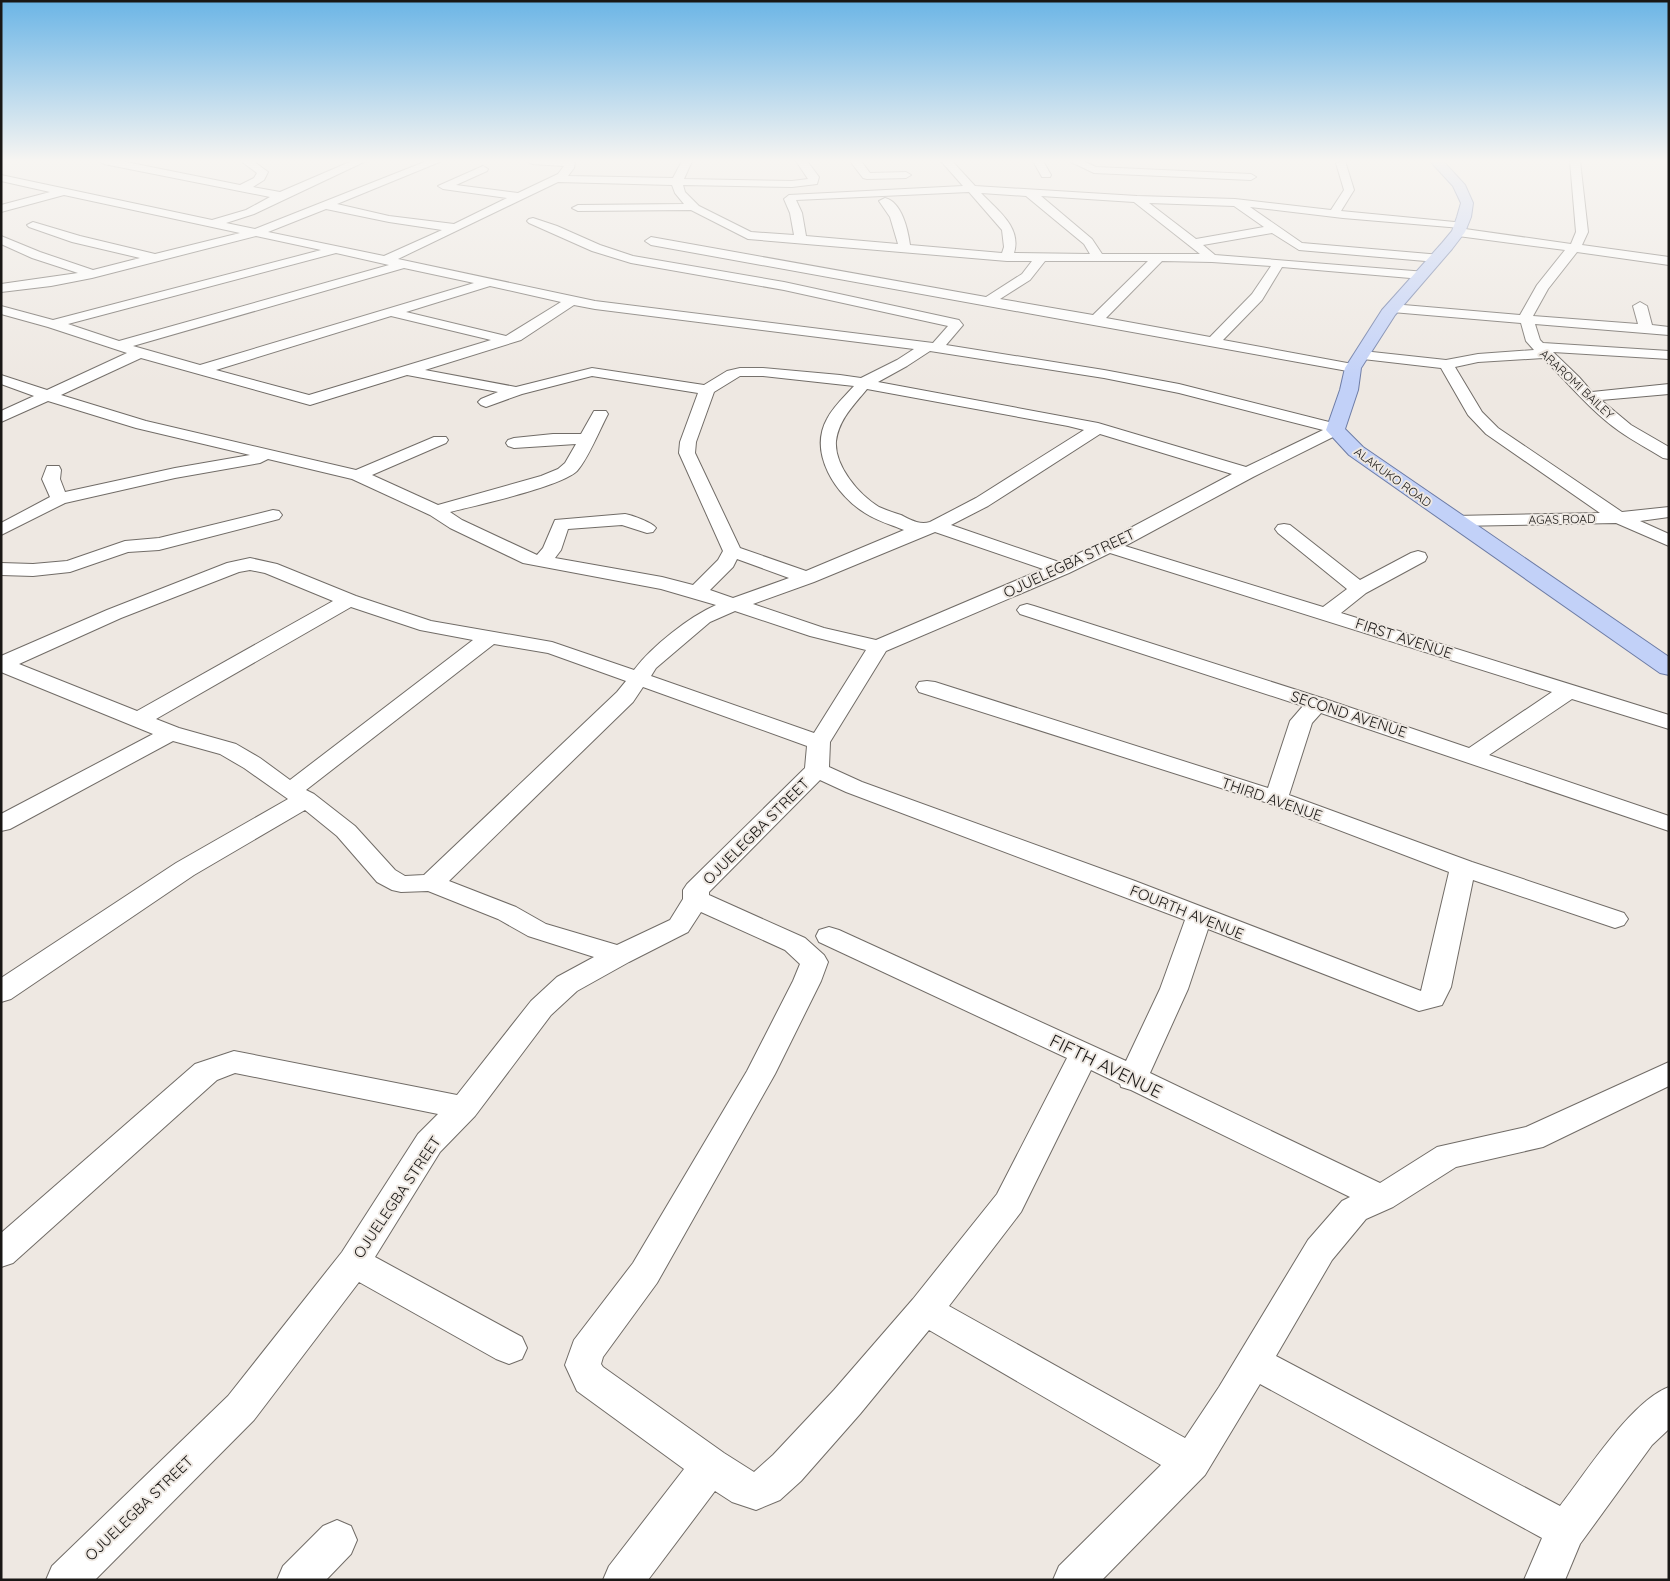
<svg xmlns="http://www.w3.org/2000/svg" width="1670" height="1581" viewBox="0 0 1670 1581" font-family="Quicksand,sans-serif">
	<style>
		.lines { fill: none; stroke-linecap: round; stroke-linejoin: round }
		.minor-casing { stroke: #716c67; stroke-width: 2 }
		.major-casing { stroke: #6d7ca6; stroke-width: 2 }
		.minor { fill: #fff; fill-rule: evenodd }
		.major { fill: #c2d1f8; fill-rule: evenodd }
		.labels { text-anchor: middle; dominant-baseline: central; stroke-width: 4; stroke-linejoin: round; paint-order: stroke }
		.far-street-label { font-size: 12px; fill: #191715; stroke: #eee8e2 }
		.street-label { font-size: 15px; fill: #191715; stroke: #eee8e2 }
		.near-street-label { font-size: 18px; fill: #191715; stroke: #eee8e2 }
	</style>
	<rect width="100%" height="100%" fill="#eee8e2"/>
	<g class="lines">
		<defs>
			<path id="minor" d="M 99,161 L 121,161 L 240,185 L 254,178 L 257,173 L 241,161 L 253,161 L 268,172 L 264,180 L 253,187 L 280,192 L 352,161 L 366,161 L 254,214 L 226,223 L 255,229 L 427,161 L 442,161 L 337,204 L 389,216 L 454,224 L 507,198 L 443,189 L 438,186 L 483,166 L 488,169 L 487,171 L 456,185 L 518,193 L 558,174 L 564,166 L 532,164 L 527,161 L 575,161 L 574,168 L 568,176 L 673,178 L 682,161 L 692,161 L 684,179 L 792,181 L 808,179 L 796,161 L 807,161 L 819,177 L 817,184 L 792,187 L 683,185 L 685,192 L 699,206 L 751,232 L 794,235 L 790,213 L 784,199 L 789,195 L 963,186 L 941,161 L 952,161 L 975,186 L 1137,196 L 1235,199 L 1331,210 L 1344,190 L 1336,163 L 1345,161 L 1354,190 L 1341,211 L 1465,223 L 1467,225 L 1465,227 L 1461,228 L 1343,218 L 1250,207 L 1302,243 L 1441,255 L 1443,258 L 1437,262 L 1299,250 L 1272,233 L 1203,245 L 1215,255 L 1426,272 L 1428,275 L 1422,279 L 1282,267 L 1262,300 L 1223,340 L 1358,365 L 1360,368 L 1358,371 L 1353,372 L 651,245 L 645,241 L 651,237 L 986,297 L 1022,274 L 1032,261 L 1007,261 L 748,239 L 691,210 L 578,211 L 572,208 L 578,205 L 684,204 L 675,193 L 672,185 L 558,182 L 398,259 L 595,301 L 933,343 L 948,326 L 784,290 L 631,263 L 592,251 L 529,223 L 527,221 L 529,219 L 533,218 L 557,226 L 600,245 L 633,256 L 784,282 L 959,320 L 963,325 L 946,345 L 1104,370 L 1179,384 L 1341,425 L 1343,430 L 1341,433 L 1253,477 L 1125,546 L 1323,607 L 1347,589 L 1278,533 L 1275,529 L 1278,525 L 1284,524 L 1290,525 L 1360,580 L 1411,553 L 1418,551 L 1425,553 L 1427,557 L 1425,561 L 1366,593 L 1341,613 L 1669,715 L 1669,729 L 1572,699 L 1489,755 L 1669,816 L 1669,831 L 1321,713 L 1312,723 L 1289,795 L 1472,862 L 1624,913 L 1628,919 L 1624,925 L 1615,928 L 1473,880 L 1451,987 L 1442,1005 L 1419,1011 L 1208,929 L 1188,989 L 1150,1073 L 1380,1183 L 1437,1147 L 1526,1127 L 1669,1062 L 1669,1086 L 1543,1147 L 1456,1167 L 1393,1207 L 1366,1219 L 1332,1260 L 1276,1356 L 1560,1506 C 1586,1473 1631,1401 1669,1387 L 1669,1429 L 1652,1445 L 1580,1544 L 1565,1580 L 1524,1580 L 1542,1538 L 1260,1384 L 1205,1475 L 1102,1580 L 1053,1580 L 1059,1566 L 1161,1465 L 929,1330 L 860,1414 L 801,1481 L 780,1500 L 756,1510 L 732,1502 L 715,1491 L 648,1580 L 603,1580 L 609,1566 L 684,1469 L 577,1391 L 565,1365 L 574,1340 L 633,1263 L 747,1071 L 793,981 L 800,964 L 785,950 L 701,912 L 688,932 L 629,962 L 577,991 L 551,1015 L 475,1116 L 440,1152 L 375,1257 L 522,1337 L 527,1348 L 522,1359 L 509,1364 L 496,1359 L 359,1282 L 254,1420 L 95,1580 L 46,1580 L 52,1566 L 228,1396 L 342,1252 L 418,1134 L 438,1114 L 235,1073 L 217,1080 L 13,1263 L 1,1267 L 1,1233 L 195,1064 L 234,1051 L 457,1095 L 531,1001 L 557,977 L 594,957 L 528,936 L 498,919 L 428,891 L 401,892 L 392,890 L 377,882 L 337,836 L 305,810 L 194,875 L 11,999 L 1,1002 L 1,978 L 176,863 L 288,799 L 244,768 L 220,754 L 173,741 L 10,829 L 1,831 L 1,814 L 153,734 L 1,672 L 1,656 L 107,610 L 227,563 L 250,558 L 277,564 L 356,596 L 431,621 L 552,642 L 634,670 C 652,646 689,617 716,605 L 661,589 L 523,563 L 450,528 L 430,515 L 352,479 L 268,459 L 260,463 L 175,478 L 65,503 L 1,535 L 1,523 L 50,497 L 42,479 L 47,466 L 59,466 L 61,470 L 60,479 L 65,492 L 175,468 L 250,455 L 136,428 L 48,401 L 1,422 L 1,411 L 34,396 L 1,384 L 1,375 L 47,390 L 127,353 L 48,327 L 1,314 L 1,306 L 53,320 L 321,250 L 256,236 L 92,278 L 51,286 L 1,292 L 1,284 L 78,273 L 32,258 L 1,244 L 1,236 L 40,252 L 93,270 L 140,258 L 72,242 L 29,227 L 27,225 L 33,222 L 80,236 L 155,254 L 240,233 L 64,195 L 1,212 L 1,205 L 50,192 L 1,181 L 1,175 L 212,220 L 246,210 L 270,197 L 104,164 ZM 969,192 L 1002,230 L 1004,247 L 1002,253 L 910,245 C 908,230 902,202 885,198 L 879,201 L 890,217 L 898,244 L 806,236 L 802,213 L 796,200 ZM 981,193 L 1026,196 L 1084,244 L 1090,254 L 1014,253 C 1022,227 997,210 981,193 ZM 1041,196 L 1134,202 L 1200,254 L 1102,254 L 1092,239 ZM 1149,203 L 1234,206 L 1264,227 L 1196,239 ZM 326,209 L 389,222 L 442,230 L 384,256 L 268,232 ZM 336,253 L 389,265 L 119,341 L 68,324 ZM 1045,261 L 1148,261 L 1093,315 L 1000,299 L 1030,280 ZM 1162,261 L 1212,262 L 1271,266 L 1252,294 L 1210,337 L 1106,318 ZM 404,268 L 474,283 L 200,365 L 133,346 ZM 490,286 L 561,302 L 506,336 L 406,312 ZM 574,305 L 595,309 L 914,349 L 897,360 L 861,378 L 840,375 L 763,368 L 740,368 L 727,371 L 704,385 L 592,368 L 516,387 L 425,370 L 521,340 ZM 391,316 L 491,340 L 309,395 L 216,370 ZM 930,351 L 1104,378 L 1179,393 L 1323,430 L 1246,467 L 1098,423 L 878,382 L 907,366 ZM 141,358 L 310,405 L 407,375 L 498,392 L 481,399 L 478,402 L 481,405 L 486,407 L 522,394 L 592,376 L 698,393 L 680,442 L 679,453 L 723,551 L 718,560 L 693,585 L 662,577 L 555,558 L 561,550 L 568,529 L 622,525 L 647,533 L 653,532 L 656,528 C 653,523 632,515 625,514 L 555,520 L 543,548 L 537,555 L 462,520 L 450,512 C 477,505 560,487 577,471 C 588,459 600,429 608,414 L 606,411 L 594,411 L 581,434 L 553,434 L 514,438 L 508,440 L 506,443 L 508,446 L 514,448 L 576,444 L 565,463 L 558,469 L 541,476 L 438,505 L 372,475 L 446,443 L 448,440 L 446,437 L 434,437 L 356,470 L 146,421 L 61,395 ZM 740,376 L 763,376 L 854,386 C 845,396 833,407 827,419 C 808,453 836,495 865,513 C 877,521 892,525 904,530 L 806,571 L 740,548 L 695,453 L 696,442 L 714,392 ZM 867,389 L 1068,426 L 1084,430 L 976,498 L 930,522 C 919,525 911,520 901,515 C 894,513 886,510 879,507 C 859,495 834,466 836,441 C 839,419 854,405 867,389 ZM 1100,434 L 1232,474 L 1102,543 L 1059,562 L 951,525 L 988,506 ZM 935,532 L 1043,569 L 876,640 L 824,628 L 753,604 L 814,582 ZM 1110,553 L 1552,692 L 1469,748 L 1325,699 L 1034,606 L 1027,604 L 1020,606 L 1017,610 L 1020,614 L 1303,706 L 1290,721 L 1268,788 L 935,682 L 927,681 L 919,682 L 916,687 L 919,692 L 1268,803 L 1449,872 L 1421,991 L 1135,881 L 862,782 L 829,767 L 830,742 L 886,651 L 1069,573 ZM 737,559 L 789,578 L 733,598 L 710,590 L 733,567 ZM 250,570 L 265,573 L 333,601 L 137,711 L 19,664 L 121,618 L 239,572 ZM 351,607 L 420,630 L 473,640 L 290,780 L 260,758 L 236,744 L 179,728 L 156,719 ZM 735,611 L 810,636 L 866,650 L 814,733 L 651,676 L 656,668 L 710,622 ZM 494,644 L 548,653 L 626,681 L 617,692 L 424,875 L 405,876 L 395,870 L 355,826 L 314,794 L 306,790 ZM 643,687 L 807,746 L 805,768 L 687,884 L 683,890 L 683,899 L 670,920 L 617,945 L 546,924 L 516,907 L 449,881 L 633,702 ZM 820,780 L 846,792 L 1185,920 L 1160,989 L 1126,1061 L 839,930 L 829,927 L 819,930 L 816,936 L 819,942 L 1067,1058 L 997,1194 L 913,1299 L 834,1390 L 773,1455 L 754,1472 L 724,1453 L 603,1367 L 601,1364 L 603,1357 L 657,1283 L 775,1074 L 821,981 L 828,962 L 824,955 L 805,938 L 709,895 L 709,892 ZM 1091,1070 L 1120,1084 L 1121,1087 L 1131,1090 L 1350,1197 L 1342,1201 L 1308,1240 L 1219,1387 L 1185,1438 L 949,1306 L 1021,1212 Z
				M 850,161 L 861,161 L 870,173 L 906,172 L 911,175 L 906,178 L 867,179 L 863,178 Z
				M 1033,161 L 1043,161 L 1051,175 L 1050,177 L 1042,177 Z
				M 1069,161 L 1083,161 L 1096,167 L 1251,174 L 1256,177 L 1251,180 L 1094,173 Z
				M 1570,161 L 1580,161 L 1588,232 L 1582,245 L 1669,257 L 1669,265 L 1577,252 L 1548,289 L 1533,316 L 1638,324 L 1633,306 L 1640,302 L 1647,306 L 1652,325 L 1669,327 L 1669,335 L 1535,324 L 1540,340 L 1543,343 L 1669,351 L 1669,359 L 1553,352 L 1579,377 L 1592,392 L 1669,384 L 1669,394 L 1601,400 L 1631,425 L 1669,447 L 1669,459 L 1663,458 C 1649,449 1633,441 1619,431 C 1591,411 1568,383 1543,358 L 1478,362 L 1455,367 L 1482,412 L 1498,428 L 1622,512 L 1669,507 L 1669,517 L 1640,521 L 1669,534 L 1669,546 L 1616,523 L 1455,526 L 1449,525 L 1446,521 L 1449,517 L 1455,516 L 1600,513 L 1486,434 L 1468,415 L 1441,368 L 1363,359 L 1358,358 L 1356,355 L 1358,352 L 1363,351 L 1446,360 L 1478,354 L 1534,350 L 1526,341 L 1521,323 L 1392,312 L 1385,308 L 1392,304 L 1520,315 L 1537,285 L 1565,250 L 1458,236 L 1452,232 L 1458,228 L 1571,244 L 1576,232 Z
				M 273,510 L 279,511 L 282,515 L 279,519 L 159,550 L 128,552 L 70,572 L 33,576 L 1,575 L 1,563 L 33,564 L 67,561 L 125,541 L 159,538 Z
				M 337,1520 L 351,1526 L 357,1540 L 351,1554 L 326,1580 L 277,1580 L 283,1566 L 323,1526 Z"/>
			<path id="major" d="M 1430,161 L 1443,161 L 1465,185 L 1473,203 L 1471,217 L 1465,232 L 1452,249 L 1395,315 L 1361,368 L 1358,390 L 1345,429 L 1363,447 L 1669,657 L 1669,675 L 1660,673 L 1349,455 L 1326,430 L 1340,390 L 1345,368 L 1382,310 L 1442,243 L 1452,231 L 1457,217 L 1461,203 L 1453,186 Z"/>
		</defs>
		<!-- minor casing -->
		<use href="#minor" class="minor-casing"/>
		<!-- major casing -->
		<use href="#major" class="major-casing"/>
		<!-- minor -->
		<use href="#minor" class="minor"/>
		<!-- major -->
		<use href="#major" class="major"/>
	</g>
	<!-- sky -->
	<linearGradient id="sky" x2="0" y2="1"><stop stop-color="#6bb5e6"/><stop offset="0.42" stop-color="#f7f5f2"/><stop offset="1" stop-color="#f7f5f2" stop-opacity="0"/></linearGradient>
	<rect width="1670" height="383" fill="url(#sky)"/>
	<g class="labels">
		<!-- far-street labels -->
		<g class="far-street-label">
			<text transform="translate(1577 384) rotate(43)">ARAROMI BAILEY</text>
			<text transform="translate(1393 477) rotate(36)">ALAKUKO ROAD</text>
			<text transform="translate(1562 519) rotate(-1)">AGAS ROAD</text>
		</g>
		<!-- street labels -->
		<g class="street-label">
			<text transform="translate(1069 563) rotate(-25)">OJUELEGBA STREET</text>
			<text transform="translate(1404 638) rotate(18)">FIRST AVENUE</text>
			<text transform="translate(1349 714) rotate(18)">SECOND AVENUE</text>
			<text transform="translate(1272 799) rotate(19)">THIRD AVENUE</text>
			<text transform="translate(756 831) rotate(-45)">OJUELEGBA STREET</text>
			<text transform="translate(1187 912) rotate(22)">FOURTH AVENUE</text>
			<text transform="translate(397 1197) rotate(-56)">OJUELEGBA STREET</text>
			<text transform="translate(139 1508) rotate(-44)">OJUELEGBA STREET</text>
		</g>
		<!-- near-street labels -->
		<g class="near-street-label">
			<text transform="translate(1106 1066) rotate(26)">FIFTH AVENUE</text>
		</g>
	</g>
	<!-- border -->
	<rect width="1670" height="1581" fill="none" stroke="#191715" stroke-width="5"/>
</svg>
